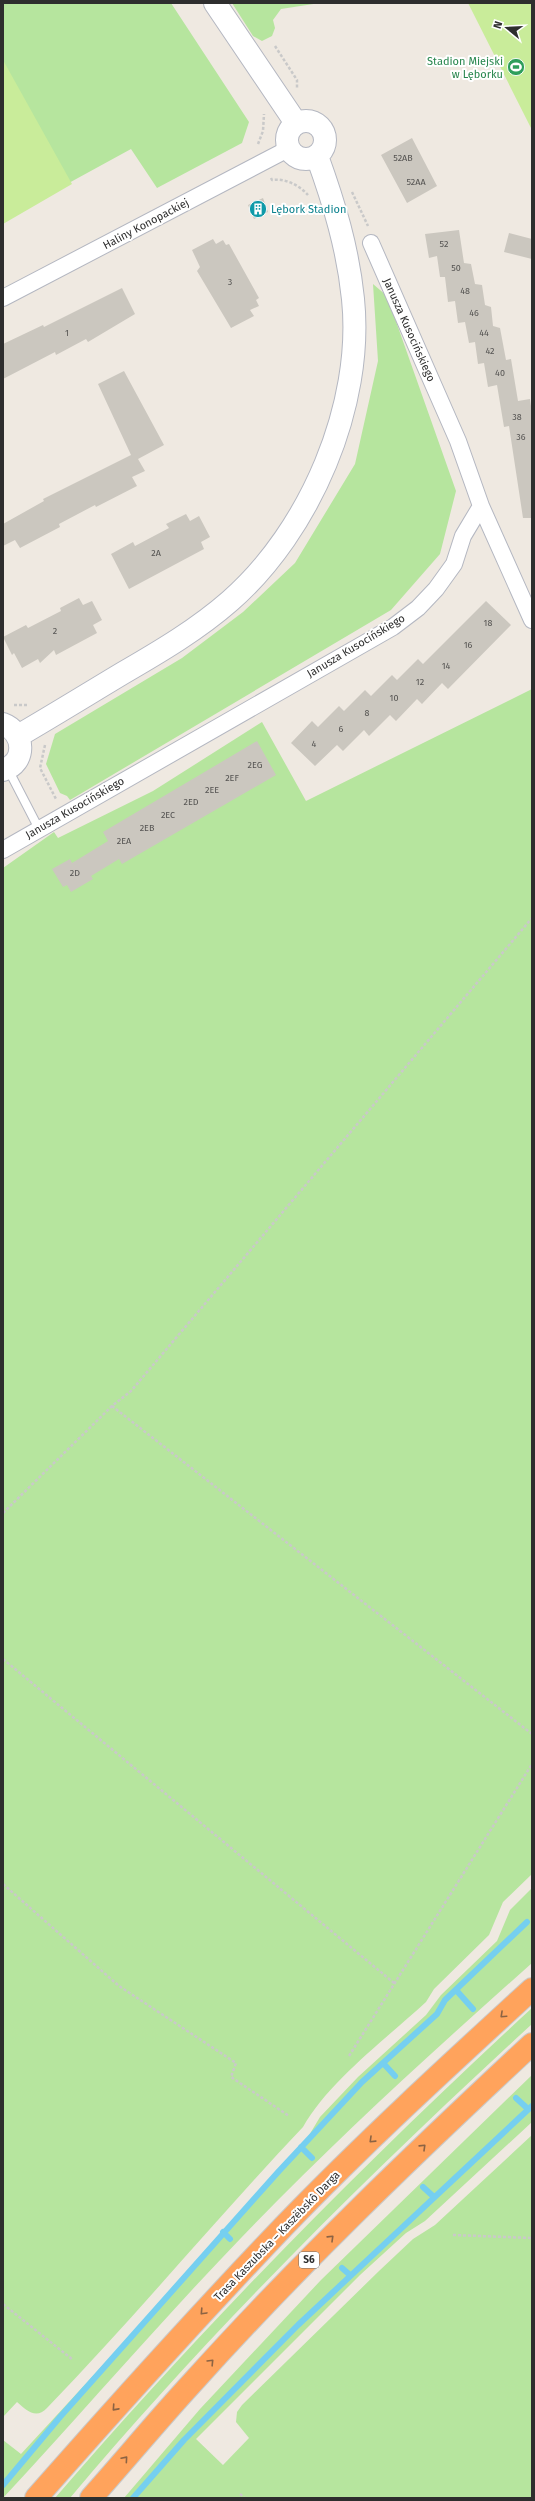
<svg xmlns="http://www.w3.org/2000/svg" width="535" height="2501" viewBox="0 0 535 2501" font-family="'Fira Sans',sans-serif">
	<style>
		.green { fill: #b6e59e }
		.pitch { fill: #c9ec9a }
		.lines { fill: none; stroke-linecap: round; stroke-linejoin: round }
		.stream { stroke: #75cff0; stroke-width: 6 }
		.building { fill: #cbc7bf }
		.lane-casing { stroke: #b4b7c1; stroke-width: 10 }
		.street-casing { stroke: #b4b7c1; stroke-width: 18 }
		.secondary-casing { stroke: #b4b7c1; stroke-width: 24 }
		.highway-casing { stroke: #c9c9c9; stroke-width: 24 }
		.path { stroke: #c9c9c9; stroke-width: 2.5; stroke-dasharray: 3 2; stroke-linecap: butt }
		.lane { stroke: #fff; stroke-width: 8 }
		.street { stroke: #fff; stroke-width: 16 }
		.secondary { stroke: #fff; stroke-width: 22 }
		.highway { stroke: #ffa35c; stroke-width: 22 }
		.oneway { stroke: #8c6343 }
		.labels { text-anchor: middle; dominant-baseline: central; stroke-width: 4; stroke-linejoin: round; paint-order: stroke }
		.number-label { font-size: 9px; fill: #555452 }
		.shield { fill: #fff; stroke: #6d6d6d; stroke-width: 1 }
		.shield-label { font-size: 10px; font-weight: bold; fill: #2e2e2e }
		.leisure-label { font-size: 11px; fill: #27864d; stroke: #fff; text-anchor: end }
		.culture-label { font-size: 11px; fill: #0d838f; stroke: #fff; text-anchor: start }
		.street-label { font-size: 11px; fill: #2e2e2e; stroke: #fff }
	</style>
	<rect width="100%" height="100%" fill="#efe9e1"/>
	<!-- green -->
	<path class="green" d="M 3,3 L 171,3 L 249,122 L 242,143 L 157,188 L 131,149 L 3,219 Z
		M 232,3 L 320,3 L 281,9 L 273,20 L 275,28 L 272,36 L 262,41 L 253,36 Z
		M 373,284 L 387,296 L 456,491 L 440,554 L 391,610 L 70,800 L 67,796 L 60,793 L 46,764 L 55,734 L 182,658 L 243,612 L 295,563 L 355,464 L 378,361 Z
		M 532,689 L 532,1874 L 503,1902 L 489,1935 L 434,1989 L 426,2002 C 387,2038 329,2081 303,2127 C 216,2219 135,2317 47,2408 C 36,2420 26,2410 17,2402 L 3,2417 L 3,868 L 54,832 L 58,838 L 153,791 L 262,722 L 306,801 Z
		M 532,1888 L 532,1963 C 432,2052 333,2142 241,2238 C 159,2323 83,2412 3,2498 L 3,2440 L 21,2454 L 126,2340 L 308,2137 L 320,2117 L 358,2077 L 426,2015 L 441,1995 L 497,1941 L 510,1910 Z
		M 532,2008 L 532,2024 C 370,2173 212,2329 70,2498 L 55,2498 C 204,2325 364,2163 532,2008 Z
		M 532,2075 L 532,2122 L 425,2221 L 406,2233 L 360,2275 L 196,2439 L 223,2465 L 249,2438 L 236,2422 L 237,2412 L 242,2405 L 379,2271 L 413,2239 L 435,2225 L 532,2135 L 532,2498 L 124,2498 L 200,2409 L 321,2280 Z"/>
	<!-- pitch -->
	<path class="pitch" d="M 468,3 L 532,3 L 532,130 Z
		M 3,60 L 72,184 L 3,224 Z"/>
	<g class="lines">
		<!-- stream -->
		<path class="stream" d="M 456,1990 L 473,2009
			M 383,2063 L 395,2076
			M 516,2098 L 528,2109
			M 301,2147 L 312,2158
			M 423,2187 L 434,2197
			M 223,2232 L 230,2239
			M 342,2268 L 350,2275
			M 3,2485 L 60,2417 L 279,2171 L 362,2082 L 437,2014 L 445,2000 L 527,1922
			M 133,2498 L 184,2440 L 298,2325 L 532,2106"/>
	</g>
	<!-- building -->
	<path class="building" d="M 412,138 L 437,186 L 407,203 L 381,155 Z
		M 263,198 L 268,212 L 254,219 L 248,205 Z
		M 459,230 L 464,263 L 471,264 L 475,284 L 482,285 L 485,305 L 491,307 L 493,326 L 500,328 L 506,360 L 511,359 L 518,401 L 530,399 L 532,413 L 532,518 L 523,518 L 509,426 L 504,427 L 497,385 L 488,387 L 484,363 L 478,364 L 475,342 L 469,343 L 465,322 L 458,323 L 455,301 L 448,302 L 445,277 L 440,277 L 437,256 L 429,258 L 425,234 Z
		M 509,233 L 532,239 L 532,259 L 504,252 Z
		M 213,239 L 216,244 L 223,240 L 226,245 L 229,244 L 259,298 L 256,300 L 259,306 L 250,310 L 254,316 L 231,328 L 197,271 L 200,267 L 192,250 Z
		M 122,288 L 135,314 L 88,342 L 86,339 L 56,355 L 55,352 L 3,379 L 3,344 L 43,325 L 44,327 Z
		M 124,371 L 164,445 L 138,459 L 145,471 L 132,477 L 137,486 L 96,507 L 95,505 L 59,524 L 60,527 L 20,548 L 15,540 L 3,546 L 3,524 L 44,501 L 43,499 L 131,455 L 98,384 Z
		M 186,514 L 190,521 L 199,516 L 210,537 L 201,542 L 204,549 L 129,589 L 111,554 L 133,542 L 135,546 L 169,528 L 166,524 Z
		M 79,598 L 83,605 L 92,601 L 102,620 L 93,625 L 97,633 L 56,655 L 54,650 L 40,663 L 38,659 L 22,668 L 14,653 L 12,655 L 3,637 L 26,625 L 28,628 L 61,611 L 60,608 Z
		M 486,601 L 511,625 L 448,689 L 442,683 L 422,704 L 417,699 L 396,721 L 390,715 L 369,736 L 364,730 L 343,751 L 337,745 L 315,766 L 291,743 L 312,721 L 318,727 L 339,706 L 344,711 L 365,690 L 371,696 L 392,675 L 397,680 L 418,659 L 423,664 Z
		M 257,741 L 276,775 L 122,864 L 119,859 L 91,876 L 93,879 L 71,892 L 67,885 L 63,887 L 52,869 L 70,859 L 72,863 L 108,841 L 103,832 Z"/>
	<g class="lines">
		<defs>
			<path id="lane" d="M 8,769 L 39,829"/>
			<path id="street" d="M 3,298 L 288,149
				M 481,506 L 532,620
				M 3,850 L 393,627 L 418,608 L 436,589 L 454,564 L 463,536 L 481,506 L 458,441 L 371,243"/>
			<path id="secondary" d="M 215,3 L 296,123
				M287 140a19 19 0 1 1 38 0a19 19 0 1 1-38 0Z
				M 3,724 C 25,732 27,763 3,770
				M 18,736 C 54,715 88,694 123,673 C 161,651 198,629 230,601 C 310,531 364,405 353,299 C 348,249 334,203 317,156"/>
			<path id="highway" d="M 36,2498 C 117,2406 199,2315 284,2226 C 363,2144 448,2066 532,1989
				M 91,2498 C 125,2460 157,2421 192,2383 C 299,2264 415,2153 532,2044"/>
		</defs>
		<!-- lane casing -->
		<use href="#lane" class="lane-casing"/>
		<!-- street casing -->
		<use href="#street" class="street-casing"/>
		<!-- secondary casing -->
		<use href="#secondary" class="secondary-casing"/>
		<!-- highway casing -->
		<use href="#highway" class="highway-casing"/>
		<!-- path -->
		<path class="path" d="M 275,46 L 297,80 L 297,88
			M 258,144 L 263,131 L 264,114
			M 271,178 L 272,180 C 285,178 299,185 308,195
			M 352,192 L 368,226
			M 14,705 L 29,705
			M 45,745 L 40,768 L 56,799
			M 112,1406 L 532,1734
			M 3,1513 L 112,1406 L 131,1391 L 532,918
			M 3,1659 L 394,1983
			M 3,1884 L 119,1986 L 236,2063 L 231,2077 L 289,2116
			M 349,2056 L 532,1764
			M 453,2235 L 532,2238
			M 3,2304 L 73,2360
			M 240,2494 L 245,2498"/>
		<!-- lane -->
		<use href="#lane" class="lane"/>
		<!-- street -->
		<use href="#street" class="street"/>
		<!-- secondary -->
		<use href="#secondary" class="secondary"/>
		<!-- highway -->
		<use href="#highway" class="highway"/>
	</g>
	<!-- one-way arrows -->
	<defs><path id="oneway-chevron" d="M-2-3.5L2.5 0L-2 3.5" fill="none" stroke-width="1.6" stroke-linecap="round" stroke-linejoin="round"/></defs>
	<g class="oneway">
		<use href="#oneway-chevron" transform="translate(503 2015) rotate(137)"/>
		<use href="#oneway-chevron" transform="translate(372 2140) rotate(136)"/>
		<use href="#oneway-chevron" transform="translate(423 2147) rotate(-44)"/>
		<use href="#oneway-chevron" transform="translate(331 2238) rotate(-44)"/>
		<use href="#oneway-chevron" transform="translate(203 2312) rotate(133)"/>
		<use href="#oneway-chevron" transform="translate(211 2362) rotate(-46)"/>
		<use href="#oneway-chevron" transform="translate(115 2408) rotate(132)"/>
		<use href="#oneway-chevron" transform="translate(125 2459) rotate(-49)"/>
	</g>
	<!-- icons -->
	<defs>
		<symbol id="stadium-disc" viewBox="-11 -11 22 22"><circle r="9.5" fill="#2e9e5b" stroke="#fff"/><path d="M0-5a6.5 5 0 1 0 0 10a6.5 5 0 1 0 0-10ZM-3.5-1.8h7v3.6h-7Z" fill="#fff"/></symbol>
		<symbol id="building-disc" viewBox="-11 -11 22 22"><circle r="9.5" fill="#0f9aa8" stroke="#fff"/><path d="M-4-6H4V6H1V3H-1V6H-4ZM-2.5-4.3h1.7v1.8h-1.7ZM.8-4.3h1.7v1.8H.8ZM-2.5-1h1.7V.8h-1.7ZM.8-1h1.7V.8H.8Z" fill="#fff"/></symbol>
	</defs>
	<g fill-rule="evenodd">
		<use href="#stadium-disc" x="506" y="57" width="20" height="20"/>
		<use href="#building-disc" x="248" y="199" width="20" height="20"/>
	</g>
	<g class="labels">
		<!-- number labels -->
		<g class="number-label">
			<text x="403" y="158">52AB</text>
			<text x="416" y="182">52AA</text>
			<text x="444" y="244">52</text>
			<text x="456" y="268">50</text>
			<text x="230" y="282">3</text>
			<text x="465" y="291">48</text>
			<text x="474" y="313">46</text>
			<text x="67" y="333">1</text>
			<text x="484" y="333">44</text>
			<text x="490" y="351">42</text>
			<text x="500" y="373">40</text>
			<text x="517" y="417">38</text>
			<text x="521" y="437">36</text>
			<text x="156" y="553">2A</text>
			<text x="488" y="623">18</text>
			<text x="55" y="631">2</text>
			<text x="468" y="645">16</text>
			<text x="446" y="666">14</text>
			<text x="420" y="682">12</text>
			<text x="394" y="698">10</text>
			<text x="367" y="713">8</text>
			<text x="341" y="729">6</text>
			<text x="314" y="744">4</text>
			<text x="255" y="765">2EG</text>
			<text x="232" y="778">2EF</text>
			<text x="212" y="790">2EE</text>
			<text x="191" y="802">2ED</text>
			<text x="168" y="815">2EC</text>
			<text x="147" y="828">2EB</text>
			<text x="124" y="841">2EA</text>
			<text x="75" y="873">2D</text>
		</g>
		<!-- shield labels -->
		<rect class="shield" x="299" y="2252" width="20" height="16" rx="3"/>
		<g class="shield-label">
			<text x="309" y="2260">S6</text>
		</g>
		<!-- leisure labels -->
		<g class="leisure-label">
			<text x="503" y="61">Stadion Miejski<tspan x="503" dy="13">w Lęborku</tspan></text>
		</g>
		<!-- culture labels -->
		<g class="culture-label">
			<text x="271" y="209">Lębork Stadion</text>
		</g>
		<!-- street labels -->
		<g class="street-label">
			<text transform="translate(146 224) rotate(-28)">Haliny Konopackiej</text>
			<text transform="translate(409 330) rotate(66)">Janusza Kusocińskiego</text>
			<text transform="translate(356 646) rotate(-31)">Janusza Kusocińskiego</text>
			<text transform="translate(75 808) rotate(-30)">Janusza Kusocińskiego</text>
			<text transform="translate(277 2236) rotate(-46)">Trasa Kaszubska – Kaszëbskô Darga</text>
		</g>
	</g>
	<!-- border -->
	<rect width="535" height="2501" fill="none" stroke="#2e2e2e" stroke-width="8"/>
	<!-- north arrow -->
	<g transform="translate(507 28) rotate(288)" stroke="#ffffff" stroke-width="3" paint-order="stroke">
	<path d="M0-3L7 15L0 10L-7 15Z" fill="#2e2e2e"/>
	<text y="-6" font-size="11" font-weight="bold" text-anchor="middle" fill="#2e2e2e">N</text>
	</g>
</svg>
